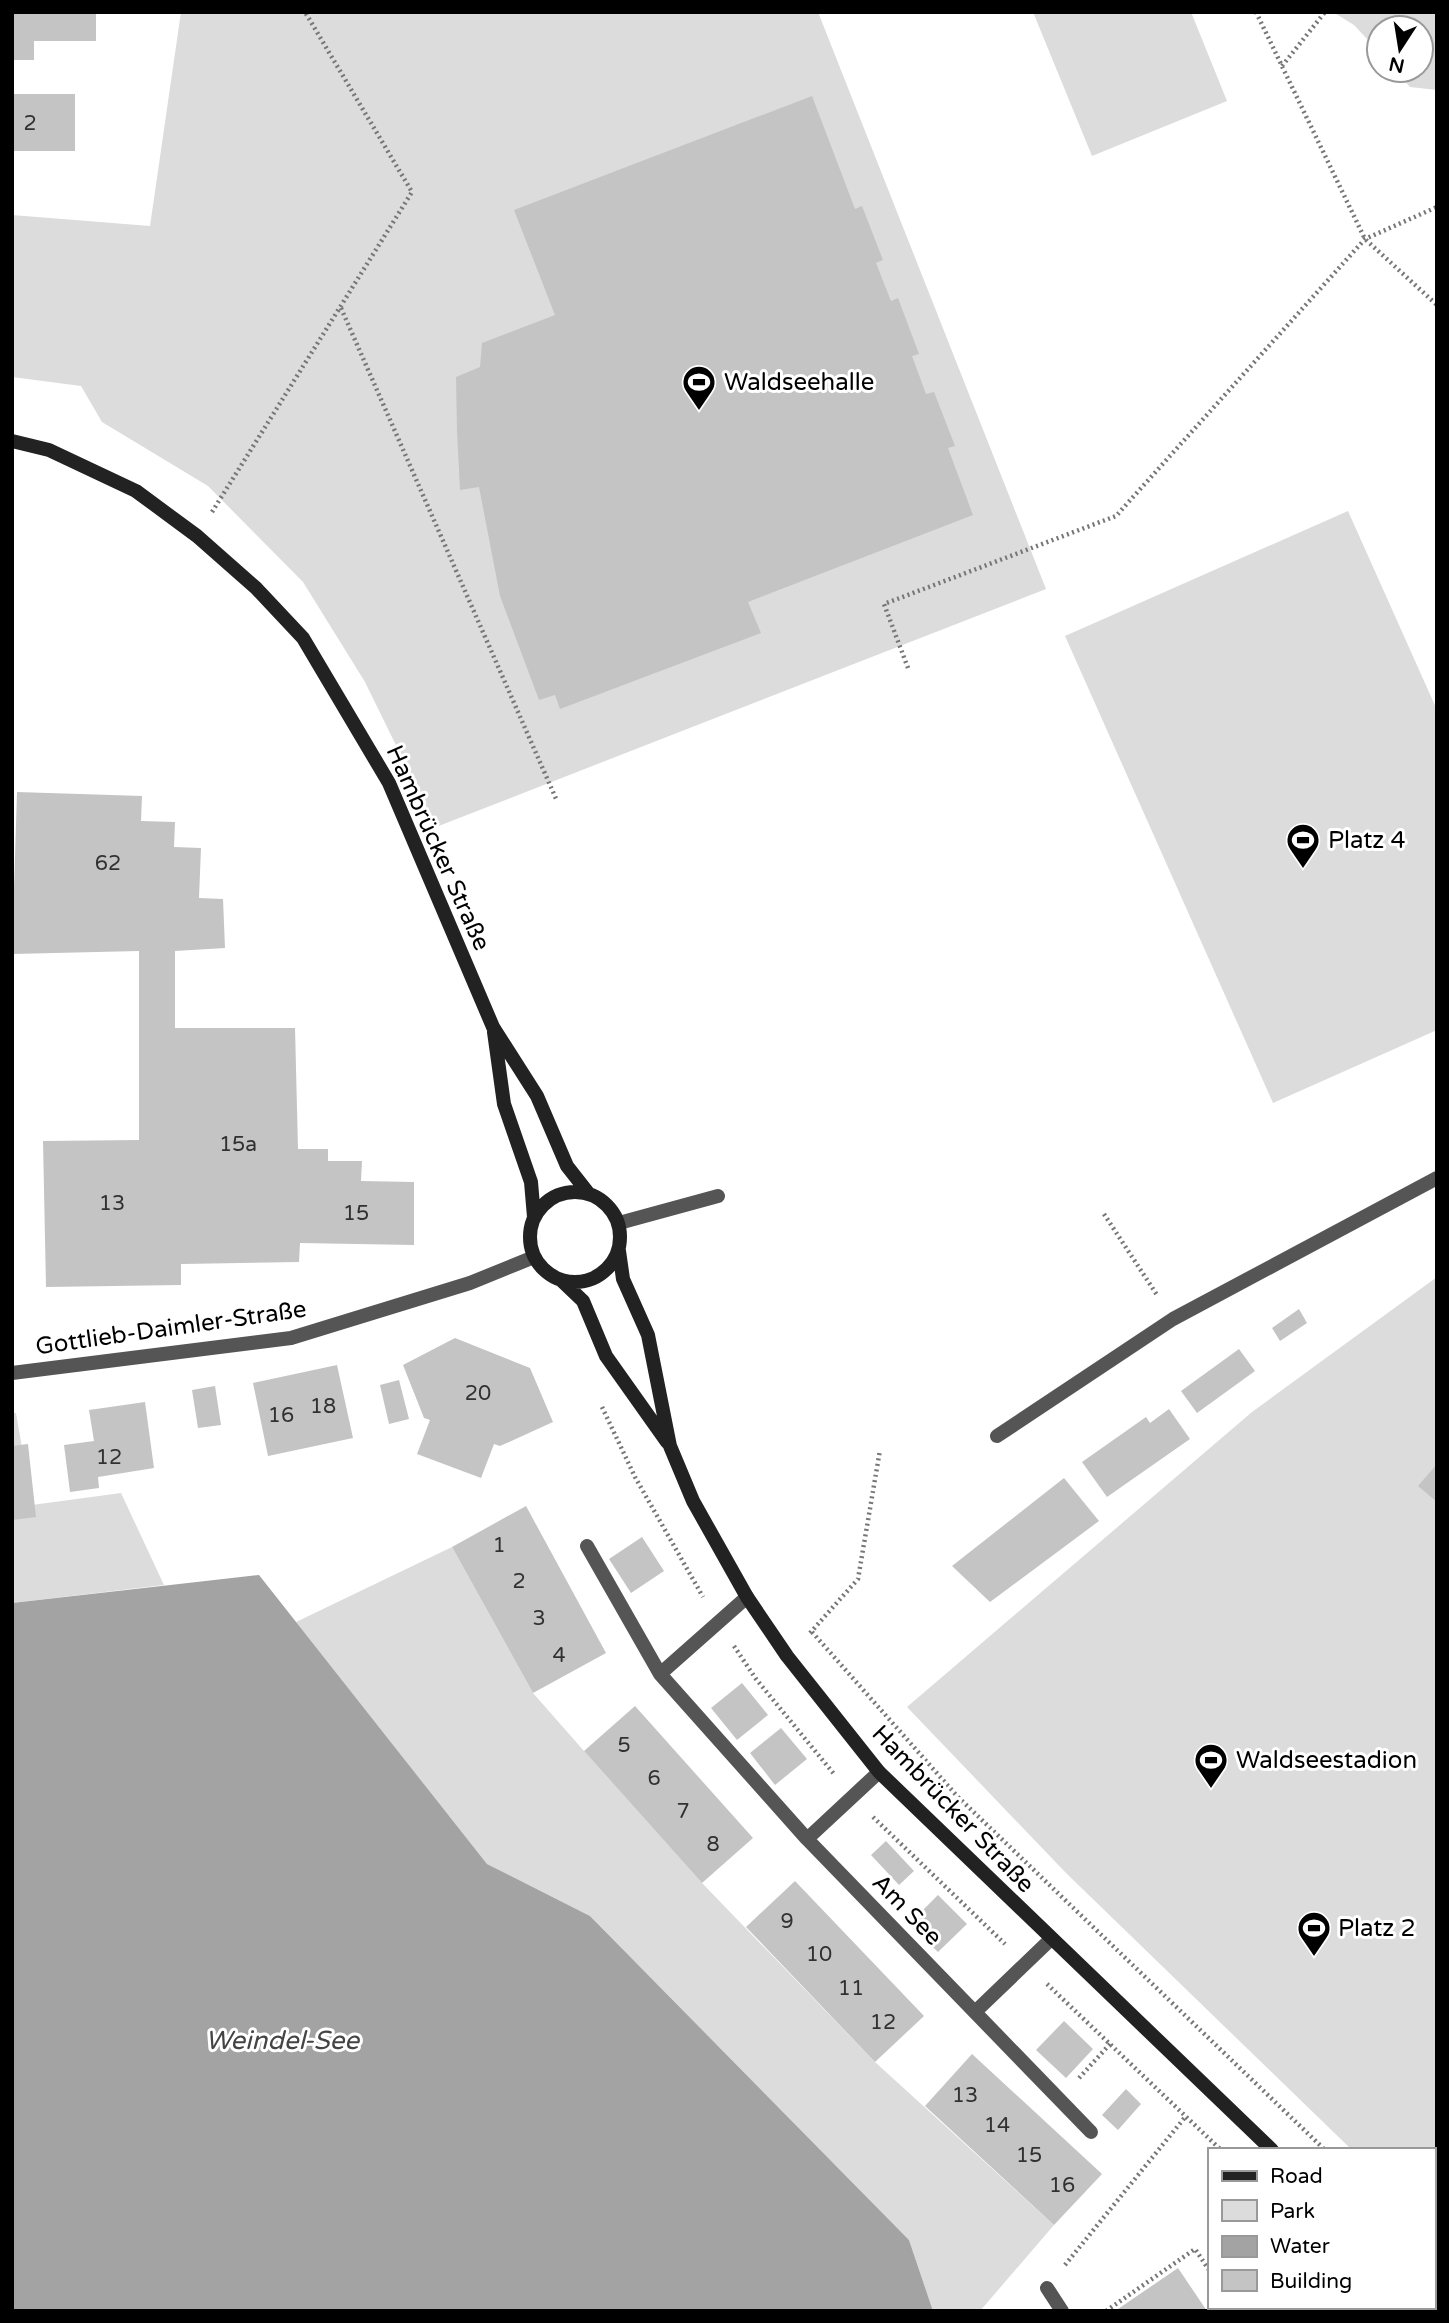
<svg xmlns="http://www.w3.org/2000/svg" width="1449" height="2323" viewBox="0 0 1449 2323" font-family="'Varela Round',sans-serif">
	<style>
		.green { fill: #dcdcdc }
		.water { fill: #a3a3a3 }
		.building { fill: #c4c4c4 }
		.lines { fill: none; stroke-linecap: round; stroke-linejoin: round }
		.path { stroke: #777; stroke-width: 4.5; stroke-dasharray: 2 3.5; stroke-linecap: butt }
		.lane { stroke: #555; stroke-width: 14 }
		.street { stroke: #555; stroke-width: 14 }
		.secondary { stroke: #222; stroke-width: 14 }
		.labels { text-anchor: middle; dominant-baseline: central; stroke-width: 6; stroke-linejoin: round; paint-order: stroke }
		.number-label { font-size: 21px; fill: #313131 }
		.poi-label { font-size: 24px; fill: #000; stroke: #fff; text-anchor: start }
		.street-label { font-size: 24px; fill: #000; stroke: #fff }
		.water-label { font-size: 26px; font-style: italic; fill: #444; stroke: #fff }
	</style>
	<rect width="100%" height="100%" fill="#fff"/>
	<!-- green -->
	<path class="green" d="M 181,12 L 818,12 L 1046,589 L 436,827 L 365,682 L 303,582 L 208,486 L 102,422 L 81,386 L 12,377 L 12,215 L 150,226 Z
		M 1033,12 L 1191,12 L 1227,101 L 1092,156 Z
		M 1333,12 L 1437,12 L 1437,90 L 1410,87 L 1395,70 L 1421,70 L 1421,28 L 1379,28 L 1379,52 L 1354,25 Z
		M 1348,511 L 1437,710 L 1437,1030 L 1273,1103 L 1065,636 Z
		M 1437,1277 L 1437,2231 L 1433,2228 L 1433,2150 L 1352,2150 L 1066,1873 L 907,1707 L 1252,1412 Z
		M 12,1413 L 16,1413 L 32,1505 L 121,1493 L 164,1585 L 12,1603 Z
		M 452,1547 L 533,1693 L 584,1751 L 702,1883 L 875,2062 L 1054,2225 L 980,2311 L 933,2311 L 909,2240 L 590,1916 L 487,1864 L 296,1622 Z"/>
	<!-- water -->
	<path class="water" d="M 259,1575 L 487,1864 L 590,1916 L 909,2240 L 933,2311 L 12,2311 L 12,1603 Z"/>
	<!-- building -->
	<path class="building" d="M 12,12 L 96,12 L 96,41 L 34,41 L 34,60 L 12,60 Z
		M 12,94 L 75,94 L 75,151 L 12,151 Z
		M 812,96 L 855,209 L 862,206 L 883,260 L 876,263 L 891,301 L 898,298 L 919,354 L 912,356 L 926,394 L 934,392 L 955,446 L 948,448 L 973,515 L 748,602 L 761,633 L 560,709 L 555,695 L 539,700 L 500,596 L 479,487 L 460,490 L 457,431 L 456,377 L 480,367 L 482,343 L 555,315 L 514,210 Z
		M 17,792 L 142,796 L 141,821 L 175,822 L 174,847 L 201,848 L 199,898 L 223,899 L 225,948 L 175,951 L 175,1028 L 295,1028 L 298,1149 L 328,1149 L 328,1161 L 362,1161 L 361,1181 L 414,1182 L 414,1245 L 300,1243 L 299,1262 L 181,1264 L 181,1285 L 46,1287 L 43,1141 L 139,1140 L 139,951 L 12,954 Z
		M 1299,1309 L 1307,1323 L 1280,1341 L 1272,1328 Z
		M 455,1338 L 530,1368 L 553,1422 L 500,1446 L 494,1444 L 481,1478 L 417,1454 L 430,1420 L 424,1418 L 403,1365 Z
		M 1239,1349 L 1255,1371 L 1197,1413 L 1181,1391 Z
		M 337,1365 L 353,1438 L 268,1456 L 253,1383 Z
		M 399,1380 L 409,1419 L 389,1424 L 380,1385 Z
		M 215,1386 L 221,1425 L 198,1428 L 192,1390 Z
		M 145,1402 L 154,1468 L 98,1477 L 99,1488 L 70,1492 L 64,1445 L 94,1441 L 89,1410 Z
		M 1169,1409 L 1190,1439 L 1107,1497 L 1082,1462 L 1146,1417 L 1150,1423 Z
		M 28,1444 L 36,1517 L 12,1520 L 12,1446 Z
		M 1437,1464 L 1437,1502 L 1418,1486 Z
		M 1064,1478 L 1099,1521 L 990,1602 L 952,1566 Z
		M 526,1506 L 606,1653 L 533,1693 L 452,1547 Z
		M 642,1537 L 664,1571 L 631,1593 L 609,1559 Z
		M 742,1683 L 768,1715 L 737,1740 L 711,1708 Z
		M 635,1706 L 753,1838 L 702,1883 L 584,1751 Z
		M 781,1728 L 807,1759 L 775,1785 L 750,1753 Z
		M 886,1841 L 914,1871 L 899,1885 L 871,1855 Z
		M 795,1881 L 924,2016 L 875,2062 L 746,1927 Z
		M 938,1895 L 967,1924 L 938,1952 L 909,1924 Z
		M 1064,2021 L 1093,2049 L 1066,2078 L 1036,2050 Z
		M 972,2054 L 1102,2174 L 1054,2225 L 925,2106 Z
		M 1126,2089 L 1141,2104 L 1118,2130 L 1102,2115 Z
		M 1178,2268 L 1207,2311 L 1115,2311 Z"/>
	<g class="lines">
		<!-- path -->
		<path class="path" d="M 1256,12 L 1365,239 L 1437,305
			M 1282,66 L 1325,12
			M 341,308 L 557,801
			M 212,512 L 412,192 L 305,12
			M 908,668 L 884,604 L 1116,516 L 1365,239 L 1437,207
			M 1104,1214 L 1157,1295
			M 602,1407 L 635,1477 L 703,1597
			M 812,1632 L 958,1797 L 1325,2150
			M 810,1633 L 858,1579 L 880,1450
			M 734,1646 L 756,1679 L 834,1774
			M 873,1817 L 1005,1944
			M 1047,1984 L 1221,2150
			M 1079,2078 L 1110,2044
			M 1433,2253 L 1437,2257
			M 1065,2265 L 1186,2116
			M 1235,2307 L 1238,2311
			M 1387,2307 L 1391,2311
			M 1106,2311 L 1195,2249 L 1209,2270"/>
		<!-- lane -->
		<path class="lane" d="M 619,1223 L 718,1196
			M 997,1436 L 1173,1319 L 1437,1178"/>
		<!-- street -->
		<path class="street" d="M 12,1373 L 291,1338 L 470,1283 L 534,1257
			M 587,1546 L 660,1674 L 807,1839 L 1091,2132
			M 660,1674 L 747,1597
			M 807,1839 L 879,1772
			M 975,2012 L 1050,1940
			M 1047,2288 L 1062,2311"/>
		<!-- secondary -->
		<path class="secondary" d="M 12,441 L 49,450 L 136,491 L 197,536 L 256,588 L 303,638 L 389,783 L 493,1027 L 537,1096 L 567,1166 L 589,1194
			M 494,1032 L 504,1104 L 531,1182 L 534,1217
			M530 1237a45 45 0 1 1 90 0a45 45 0 1 1-90 0Z
			M 619,1251 L 623,1279 L 648,1335 L 670,1446 L 693,1501 L 747,1597 L 787,1656 L 879,1772 L 1272,2150
			M 561,1280 L 583,1301 L 606,1356 L 667,1442
			M 1433,2307 L 1436,2311"/>
	</g>
	<!-- icons -->
	<defs>
		<symbol id="stadium-pin" viewBox="-11 -11 22 30"><path d="M0 17L-7.5 6A9.5 9.5 0 1 1 7.5 6Z" fill="#000" stroke="#fff"/><path d="M0-5a6.5 5 0 1 0 0 10a6.5 5 0 1 0 0-10ZM-3.5-1.8h7v3.6h-7Z" fill="#fff"/></symbol>
	</defs>
	<g fill-rule="evenodd">
		<use href="#stadium-pin" x="680" y="363" width="38" height="52"/>
		<use href="#stadium-pin" x="1284" y="821" width="38" height="52"/>
		<use href="#stadium-pin" x="1192" y="1741" width="38" height="52"/>
		<use href="#stadium-pin" x="1295" y="1909" width="38" height="52"/>
	</g>
	<g class="labels">
		<!-- number labels -->
		<g class="number-label">
			<text x="30" y="123">2</text>
			<text x="108" y="863">62</text>
			<text x="238" y="1144">15a</text>
			<text x="112" y="1203">13</text>
			<text x="356" y="1213">15</text>
			<text x="478" y="1393">20</text>
			<text x="323" y="1406">18</text>
			<text x="281" y="1415">16</text>
			<text x="109" y="1457">12</text>
			<text x="499" y="1545">1</text>
			<text x="519" y="1581">2</text>
			<text x="539" y="1618">3</text>
			<text x="559" y="1655">4</text>
			<text x="624" y="1745">5</text>
			<text x="654" y="1778">6</text>
			<text x="683" y="1811">7</text>
			<text x="713" y="1844">8</text>
			<text x="787" y="1921">9</text>
			<text x="819" y="1954">10</text>
			<text x="851" y="1988">11</text>
			<text x="883" y="2022">12</text>
			<text x="965" y="2095">13</text>
			<text x="997" y="2125">14</text>
			<text x="1029" y="2155">15</text>
			<text x="1062" y="2185">16</text>
		</g>
		<!-- poi labels -->
		<g class="poi-label">
			<text x="724" y="382">Waldseehalle</text>
			<text x="1328" y="840">Platz 4</text>
			<text x="1236" y="1760">Waldseestadion</text>
			<text x="1338" y="1928">Platz 2</text>
		</g>
		<!-- street labels -->
		<g class="street-label">
			<text transform="translate(438 848) rotate(66)">Hambrücker Straße</text>
			<text transform="translate(171 1328) rotate(-8)">Gottlieb-Daimler-Straße</text>
			<text transform="translate(953 1809) rotate(46)">Hambrücker Straße</text>
			<text transform="translate(907 1910) rotate(46)">Am See</text>
		</g>
		<!-- water labels -->
		<g class="water-label">
			<text x="282" y="2040">Weindel-See</text>
		</g>
	</g>
	<!-- border -->
	<rect width="1449" height="2323" fill="none" stroke="#000000" stroke-width="28"/>
	<!-- legend -->
	<rect x="1208" y="2148" width="228" height="161" fill="#ffffff" stroke="#999999" stroke-width="2"/>
	<rect x="1222" y="2171" width="35" height="10" fill="#222222" stroke="#999999" stroke-width="2"/>
	<text x="1270" y="2183" font-size="21" fill="#000000">Road</text>
	<rect x="1222" y="2200" width="35" height="21" fill="#dcdcdc" stroke="#999999" stroke-width="2"/>
	<text x="1270" y="2218" font-size="21" fill="#000000">Park</text>
	<rect x="1222" y="2236" width="35" height="21" fill="#a3a3a3" stroke="#999999" stroke-width="2"/>
	<text x="1270" y="2253" font-size="21" fill="#000000">Water</text>
	<rect x="1222" y="2270" width="35" height="21" fill="#c4c4c4" stroke="#999999" stroke-width="2"/>
	<text x="1270" y="2288" font-size="21" fill="#000000">Building</text>
	<!-- north arrow -->
	<g transform="translate(1400 49) rotate(192)"><circle r="33" fill="#ffffff" stroke="#999999" stroke-width="2"/>
	<path d="M0-5L12 26L0 18L-12 26Z" fill="#000000"/>
	<text y="-10" font-size="19" font-weight="bold" text-anchor="middle" fill="#000000">N</text>
	</g>
</svg>
